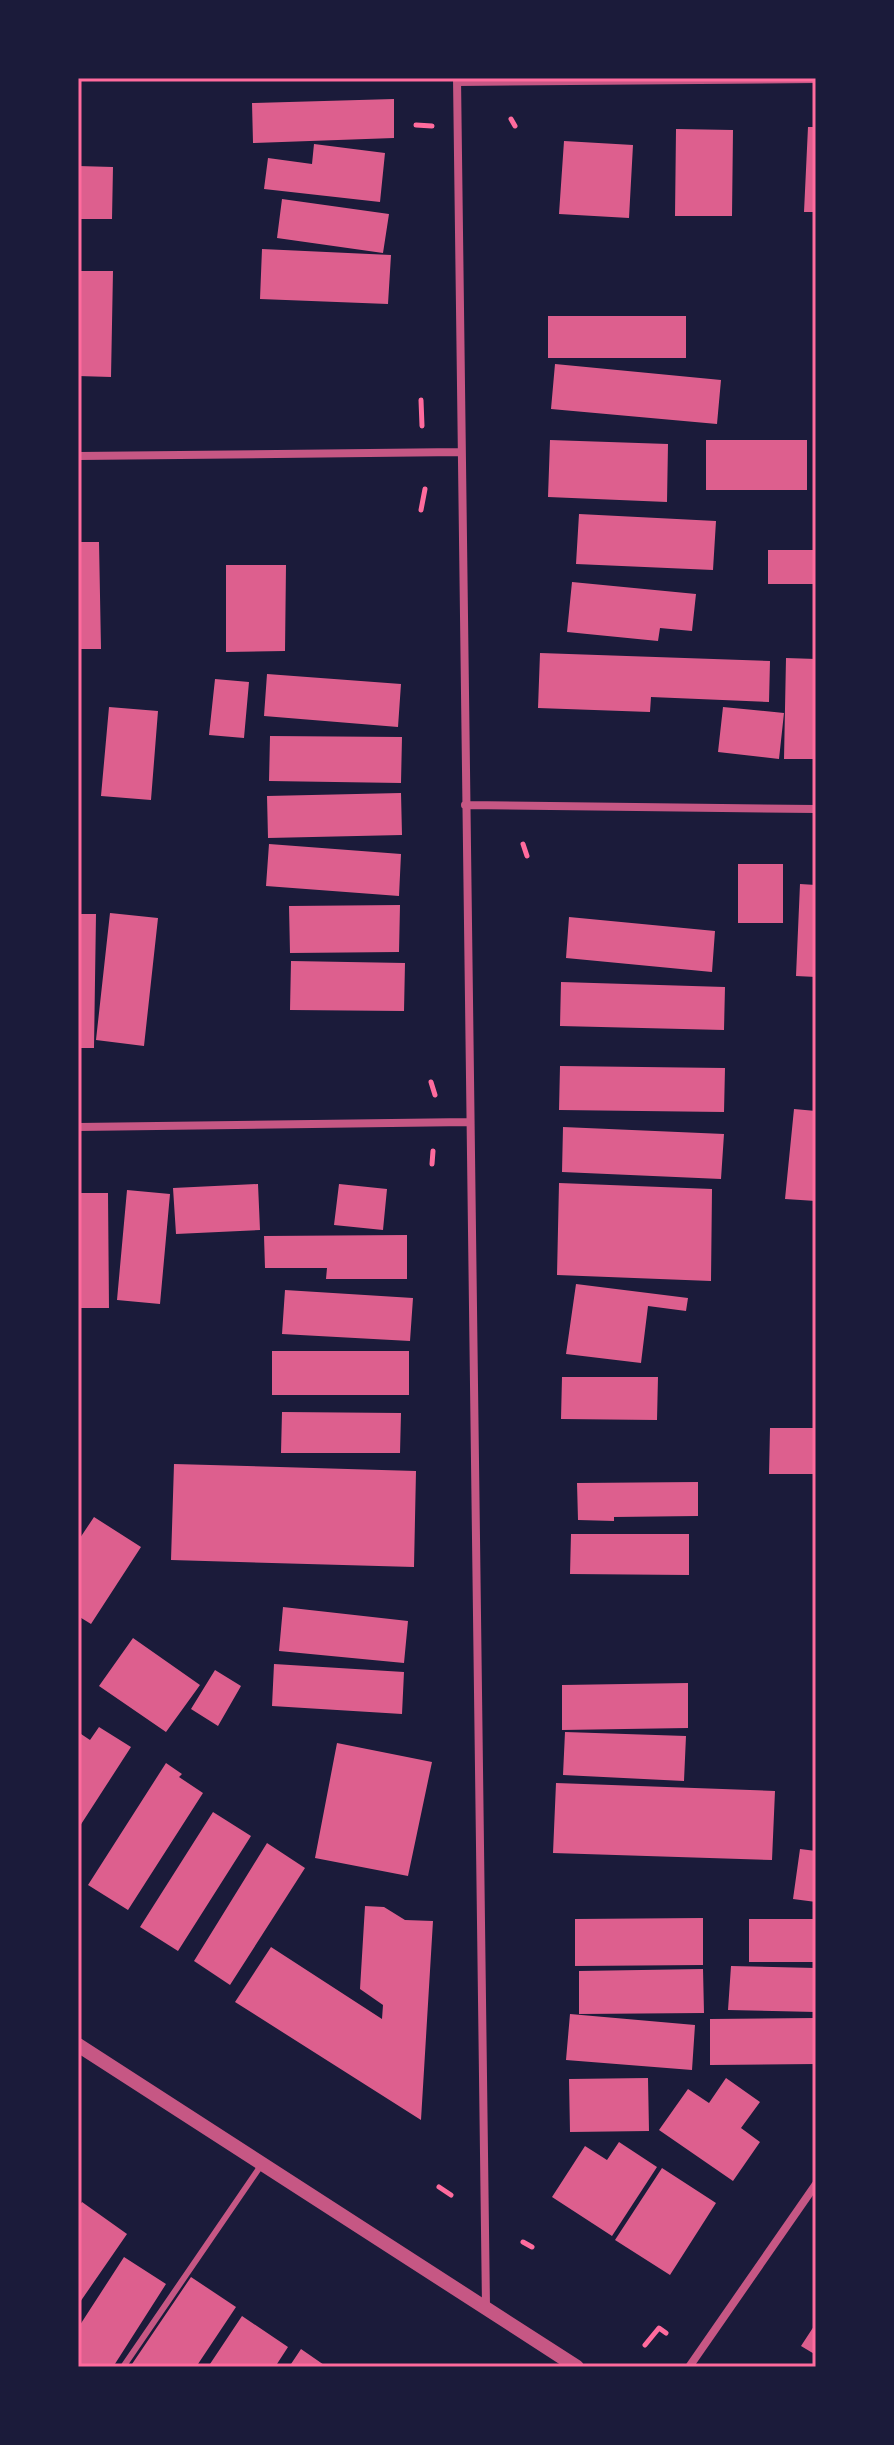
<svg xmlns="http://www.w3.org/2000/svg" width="894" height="2445" viewBox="0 0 894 2445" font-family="'Noto Sans',sans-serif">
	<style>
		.building { fill: #dd5f8e }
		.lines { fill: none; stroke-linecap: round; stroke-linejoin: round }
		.path { stroke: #ff6b9d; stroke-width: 5 }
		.service { stroke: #c65784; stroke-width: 6 }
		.minor { stroke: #c65784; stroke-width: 8 }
		.tertiary { stroke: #c65784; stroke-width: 14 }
		.neatline { fill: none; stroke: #ff6b9d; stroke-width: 3 }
	</style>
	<rect width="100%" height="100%" fill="#1b1b3a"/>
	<!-- building -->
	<path class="building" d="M 394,99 L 394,138 L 253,143 L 252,103 Z
		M 808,127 L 816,127 L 816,212 L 804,212 Z
		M 676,129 L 733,130 L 732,216 L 675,216 Z
		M 564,141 L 633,145 L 629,218 L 559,214 Z
		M 314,144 L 385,153 L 380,202 L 264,189 L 268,158 L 312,164 Z
		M 78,166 L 113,167 L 112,219 L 78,219 Z
		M 282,199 L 389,214 L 383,253 L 277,238 Z
		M 262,249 L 391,255 L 388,304 L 260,299 Z
		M 78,271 L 113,271 L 111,377 L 78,376 Z
		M 548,316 L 686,316 L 686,358 L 548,358 Z
		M 555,364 L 721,380 L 717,424 L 551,409 Z
		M 550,440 L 668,444 L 667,502 L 548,497 Z
		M 706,440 L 807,440 L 807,490 L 706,490 Z
		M 579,514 L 716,521 L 713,570 L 576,564 Z
		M 78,542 L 99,542 L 101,649 L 78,649 Z
		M 768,550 L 816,550 L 816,584 L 768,584 Z
		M 226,565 L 286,565 L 285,651 L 226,652 Z
		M 572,582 L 696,594 L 692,631 L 660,628 L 658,641 L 567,632 Z
		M 540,653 L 770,661 L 769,702 L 651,697 L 650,712 L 538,708 Z
		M 786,658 L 816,659 L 816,759 L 784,759 Z
		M 267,674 L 401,684 L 398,727 L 264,716 Z
		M 215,679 L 249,682 L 244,738 L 209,735 Z
		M 109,707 L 158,711 L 151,800 L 101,796 Z
		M 723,707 L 784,713 L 779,759 L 718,752 Z
		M 270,736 L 402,737 L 401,783 L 269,781 Z
		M 401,793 L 402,835 L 268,838 L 267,796 Z
		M 269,844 L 401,854 L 399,896 L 266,886 Z
		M 738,864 L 783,864 L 783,923 L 738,923 Z
		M 800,884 L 816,885 L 816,977 L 796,976 Z
		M 400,905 L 399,952 L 290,953 L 289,906 Z
		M 110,913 L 158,918 L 144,1046 L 96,1040 Z
		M 78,914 L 96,914 L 94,1048 L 78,1048 Z
		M 569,917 L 715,931 L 712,972 L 566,958 Z
		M 291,961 L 405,963 L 404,1011 L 290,1010 Z
		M 561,982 L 725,987 L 724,1030 L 560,1026 Z
		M 560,1066 L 725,1068 L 724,1112 L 559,1110 Z
		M 794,1109 L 816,1111 L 816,1201 L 785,1199 Z
		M 563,1127 L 724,1134 L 721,1179 L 562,1172 Z
		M 559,1183 L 712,1189 L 711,1281 L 557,1275 Z
		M 258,1184 L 260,1230 L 176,1234 L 173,1188 Z
		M 339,1184 L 387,1189 L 383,1230 L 334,1225 Z
		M 127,1190 L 170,1194 L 160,1304 L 117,1300 Z
		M 78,1193 L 108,1193 L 109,1308 L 78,1308 Z
		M 407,1235 L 407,1279 L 326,1279 L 327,1268 L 265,1268 L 264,1236 Z
		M 576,1284 L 688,1298 L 686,1311 L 648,1306 L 641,1363 L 566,1354 Z
		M 285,1290 L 413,1298 L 410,1341 L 282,1334 Z
		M 272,1351 L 409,1351 L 409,1395 L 272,1395 Z
		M 562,1377 L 658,1377 L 657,1420 L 561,1419 Z
		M 282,1412 L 401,1413 L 400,1453 L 281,1453 Z
		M 770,1428 L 816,1428 L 816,1474 L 769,1474 Z
		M 174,1464 L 416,1471 L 414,1567 L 171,1560 Z
		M 698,1482 L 698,1516 L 614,1517 L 614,1521 L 578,1520 L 577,1483 Z
		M 94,1517 L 141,1547 L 91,1624 L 78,1616 L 78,1541 Z
		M 571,1534 L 689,1534 L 689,1575 L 570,1574 Z
		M 283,1607 L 408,1621 L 404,1663 L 279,1651 Z
		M 133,1638 L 200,1685 L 166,1732 L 99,1686 Z
		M 274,1664 L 404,1672 L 402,1714 L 272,1706 Z
		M 215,1670 L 241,1686 L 218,1726 L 191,1709 Z
		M 688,1683 L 688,1728 L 562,1730 L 562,1685 Z
		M 99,1727 L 131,1747 L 78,1829 L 78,1732 L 90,1740 Z
		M 565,1732 L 686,1736 L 684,1781 L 563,1775 Z
		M 337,1743 L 432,1762 L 408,1876 L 315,1858 Z
		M 166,1763 L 182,1774 L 179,1777 L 203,1793 L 128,1910 L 88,1885 Z
		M 556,1783 L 775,1791 L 772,1860 L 553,1853 Z
		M 213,1812 L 251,1836 L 178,1951 L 140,1927 Z
		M 267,1843 L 305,1868 L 230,1985 L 194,1961 Z
		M 800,1849 L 816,1851 L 816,1902 L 793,1899 Z
		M 365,1906 L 384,1907 L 405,1920 L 433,1921 L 421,2120 L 235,2002 L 271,1947 L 382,2019 L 383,2005 L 360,1989 Z
		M 703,1918 L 703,1965 L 575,1966 L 575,1919 Z
		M 749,1919 L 816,1919 L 816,1962 L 749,1962 Z
		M 731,1966 L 816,1968 L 816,2012 L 728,2010 Z
		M 703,1969 L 704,2013 L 579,2014 L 579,1971 Z
		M 570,2014 L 695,2025 L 692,2070 L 566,2060 Z
		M 816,2018 L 816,2064 L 710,2065 L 710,2019 Z
		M 648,2078 L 649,2131 L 570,2132 L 569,2079 Z
		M 726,2078 L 760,2102 L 741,2128 L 760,2142 L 733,2181 L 659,2130 L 688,2089 L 709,2103 Z
		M 619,2142 L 657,2167 L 612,2236 L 552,2197 L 585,2146 L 607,2160 Z
		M 662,2168 L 716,2203 L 670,2275 L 615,2240 Z
		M 82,2202 L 127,2234 L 78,2305 L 78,2208 Z
		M 124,2257 L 166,2284 L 113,2367 L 78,2367 L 78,2328 Z
		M 191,2277 L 236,2307 L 196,2367 L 130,2367 Z
		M 242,2316 L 288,2347 L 275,2367 L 208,2367 Z
		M 816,2323 L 816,2355 L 801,2346 Z
		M 301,2349 L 327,2367 L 289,2367 Z"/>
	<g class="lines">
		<!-- path -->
		<path class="path" d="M 511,119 L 515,126
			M 416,125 L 432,126
			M 421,400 L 422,426
			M 421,510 L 425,489
			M 523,844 L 527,856
			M 431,1082 L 435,1095
			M 432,1164 L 433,1151
			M 439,2187 L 451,2195
			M 523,2242 L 532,2247
			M 645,2345 L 659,2328 L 666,2333"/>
		<!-- service -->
		<path class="service" d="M 123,2367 L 262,2164"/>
		<!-- minor -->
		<path class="minor" d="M 457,78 L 486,2307
			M 457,82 L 816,79
			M 78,456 L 461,452
			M 465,805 L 816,809
			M 78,1127 L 469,1122
			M 689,2367 L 816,2184"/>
		<!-- tertiary -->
		<path class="tertiary" d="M 78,2045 L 577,2367"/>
	</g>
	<!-- border -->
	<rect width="894" height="2445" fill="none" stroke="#1b1b3a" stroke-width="160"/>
	<rect x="80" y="80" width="734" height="2285" class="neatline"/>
</svg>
